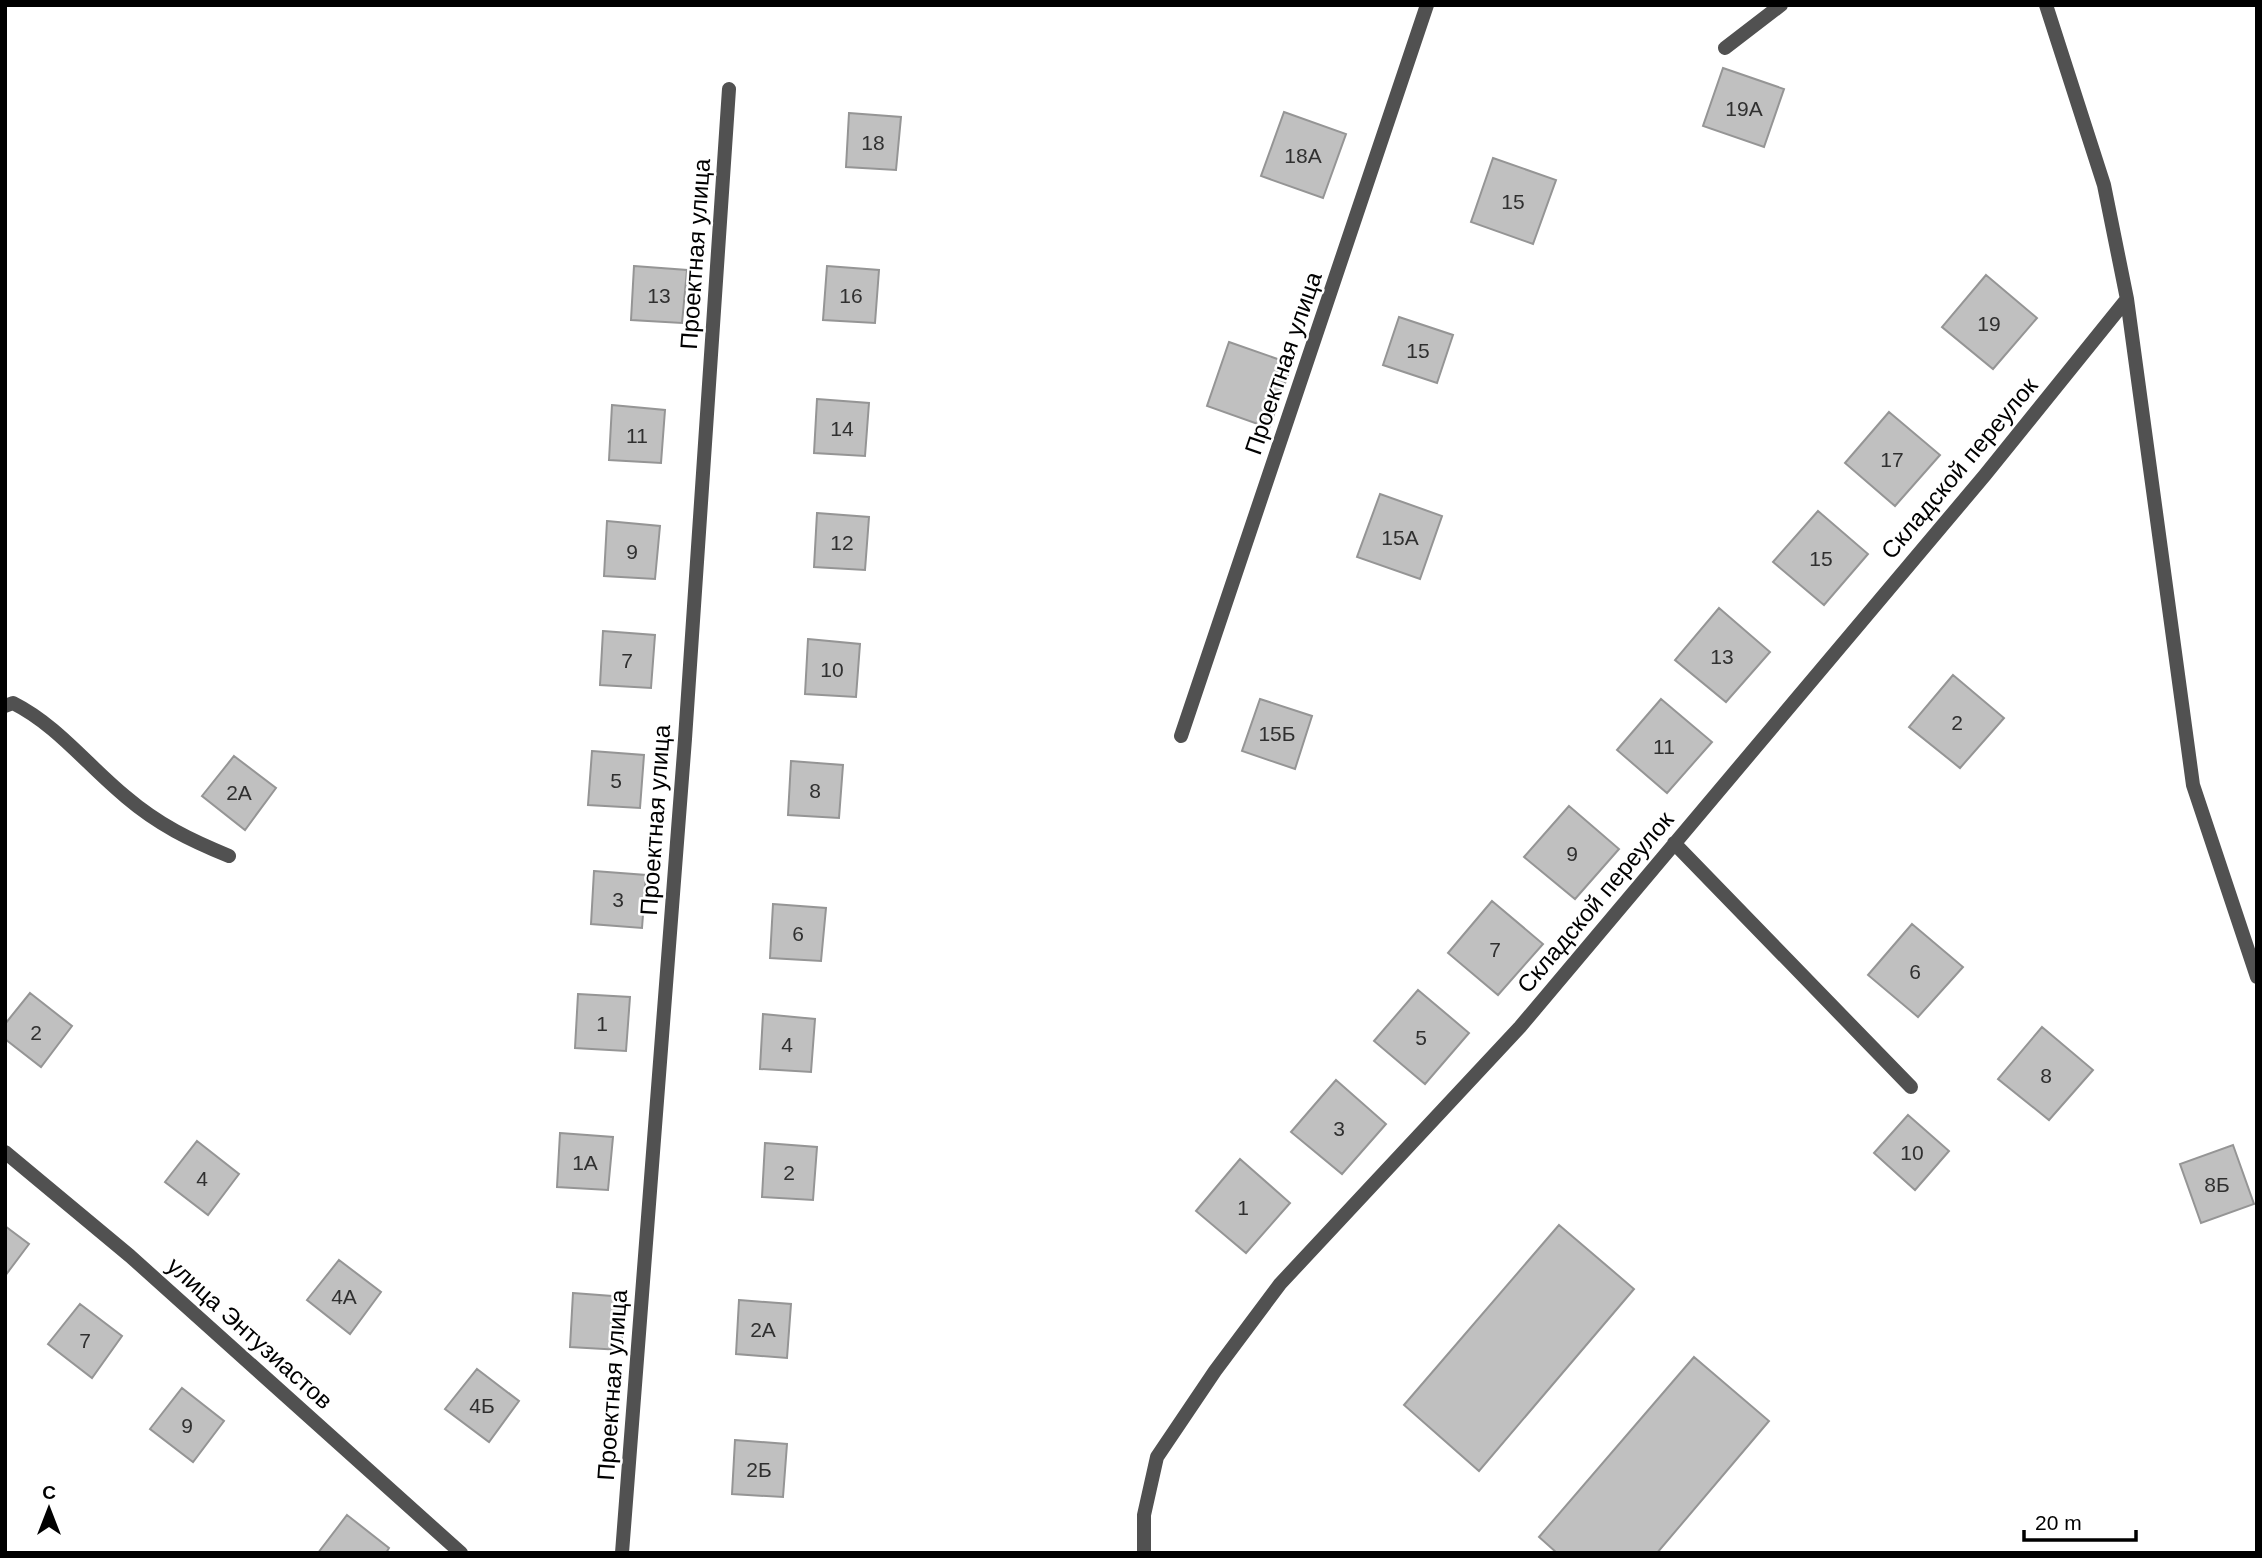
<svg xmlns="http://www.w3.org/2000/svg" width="2262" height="1558" viewBox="0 0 2262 1558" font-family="Helvetica,sans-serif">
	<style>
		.building { fill: #c0c0c0; stroke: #959595; stroke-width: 2 }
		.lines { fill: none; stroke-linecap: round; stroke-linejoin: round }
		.service { stroke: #515151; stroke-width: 14 }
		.minor { stroke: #515151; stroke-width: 14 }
		.labels { text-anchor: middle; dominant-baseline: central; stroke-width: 5; stroke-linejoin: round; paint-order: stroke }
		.number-label { font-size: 21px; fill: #303030 }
		.street-label { font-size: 24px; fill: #000; stroke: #fff }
	</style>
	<rect width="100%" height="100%" fill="#fff"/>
	<!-- building -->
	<path class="building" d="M 1723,68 L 1784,89 L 1764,147 L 1703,126 Z
		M 1284,112 L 1346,134 L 1323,198 L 1261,176 Z
		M 849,113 L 901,117 L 896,170 L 846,167 Z
		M 1493,158 L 1556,180 L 1533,244 L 1471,222 Z
		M 634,266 L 687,270 L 682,323 L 631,320 Z
		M 827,266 L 879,270 L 875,323 L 823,320 Z
		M 1986,275 L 2037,318 L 1993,369 L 1942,327 Z
		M 1399,317 L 1453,335 L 1437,383 L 1383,365 Z
		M 1229,342 L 1292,364 L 1269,428 L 1207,406 Z
		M 817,399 L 869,403 L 865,456 L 814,453 Z
		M 612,405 L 665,410 L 661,463 L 609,460 Z
		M 1889,412 L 1940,455 L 1895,506 L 1845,463 Z
		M 1380,494 L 1442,516 L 1420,579 L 1357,557 Z
		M 1818,511 L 1868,554 L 1824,605 L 1773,562 Z
		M 817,513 L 869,517 L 865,570 L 814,567 Z
		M 607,521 L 660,526 L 655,579 L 604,576 Z
		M 1719,608 L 1770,652 L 1726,702 L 1675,660 Z
		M 603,631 L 655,635 L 651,688 L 600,685 Z
		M 808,639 L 860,644 L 856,697 L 805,694 Z
		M 1953,675 L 2004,718 L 1960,768 L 1909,727 Z
		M 1260,699 L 1312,716 L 1295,769 L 1242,751 Z
		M 1661,699 L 1712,742 L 1667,793 L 1617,750 Z
		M 592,751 L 644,755 L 640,808 L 588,805 Z
		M 234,756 L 276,788 L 245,830 L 202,796 Z
		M 791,761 L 843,765 L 839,818 L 788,815 Z
		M 1569,806 L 1619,849 L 1575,899 L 1524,857 Z
		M 594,871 L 646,875 L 642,928 L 591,924 Z
		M 1492,901 L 1543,944 L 1498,995 L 1448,953 Z
		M 773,904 L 826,908 L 821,961 L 770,958 Z
		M 1912,924 L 1963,967 L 1918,1017 L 1868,975 Z
		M 1418,990 L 1469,1033 L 1425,1084 L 1374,1041 Z
		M 30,993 L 72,1026 L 41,1067 L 5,1039 L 5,1024 Z
		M 578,994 L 630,997 L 626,1051 L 575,1048 Z
		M 763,1014 L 815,1019 L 811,1072 L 760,1069 Z
		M 2042,1027 L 2093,1070 L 2049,1120 L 1998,1079 Z
		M 1336,1080 L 1386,1124 L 1342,1174 L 1291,1132 Z
		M 1908,1115 L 1949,1151 L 1915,1190 L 1874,1153 Z
		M 560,1133 L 613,1137 L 608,1190 L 557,1187 Z
		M 197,1141 L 239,1174 L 208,1215 L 165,1182 Z
		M 765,1143 L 817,1147 L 813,1200 L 762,1197 Z
		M 2233,1145 L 2254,1204 L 2201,1223 L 2180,1164 Z
		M 1240,1159 L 1290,1203 L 1246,1253 L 1196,1211 Z
		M 1559,1225 L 1634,1289 L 1479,1471 L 1404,1405 Z
		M 5,1226 L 29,1244 L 5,1276 Z
		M 339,1260 L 381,1292 L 350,1334 L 307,1300 Z
		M 573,1293 L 625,1297 L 621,1350 L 570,1347 Z
		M 739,1300 L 791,1304 L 787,1358 L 736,1354 Z
		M 80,1304 L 122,1336 L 92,1378 L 48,1344 Z
		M 1694,1357 L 1769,1421 L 1657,1553 L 1557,1553 L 1539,1537 Z
		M 477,1369 L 519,1401 L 489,1442 L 445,1409 Z
		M 182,1388 L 224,1421 L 193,1462 L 150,1429 Z
		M 735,1440 L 787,1444 L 783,1497 L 732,1494 Z
		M 347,1515 L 389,1548 L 386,1553 L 318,1553 Z"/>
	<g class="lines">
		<!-- service -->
		<path class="service" d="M 1725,48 L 1781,5
			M 5,706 L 13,703 C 57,725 88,766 126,797 C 159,825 190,840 229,856"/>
		<!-- minor -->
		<path class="minor" d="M 2046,5 L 2104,185 L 2127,299 L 2193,785 L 2257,977
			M 1181,736 L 1427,5
			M 1674,843 L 1911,1087
			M 5,1152 L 130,1256 L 461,1553
			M 622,1553 L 685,739 L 729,89
			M 1144,1553 L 1144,1515 L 1157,1457 L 1215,1371 L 1280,1284 L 1520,1027 L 1985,475 L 2127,299"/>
	</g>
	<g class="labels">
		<!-- number labels -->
		<g class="number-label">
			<text x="1744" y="108">19А</text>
			<text x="873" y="142">18</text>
			<text x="1303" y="155">18А</text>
			<text x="1513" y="201">15</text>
			<text x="659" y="295">13</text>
			<text x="851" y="295">16</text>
			<text x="1989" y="323">19</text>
			<text x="1418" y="350">15</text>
			<text x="842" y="428">14</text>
			<text x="637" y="435">11</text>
			<text x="1892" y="459">17</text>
			<text x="1400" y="537">15А</text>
			<text x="842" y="542">12</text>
			<text x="632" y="551">9</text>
			<text x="1821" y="558">15</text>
			<text x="1722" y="656">13</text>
			<text x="627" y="660">7</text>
			<text x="832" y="669">10</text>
			<text x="1957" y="722">2</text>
			<text x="1277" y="733">15Б</text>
			<text x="1664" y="746">11</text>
			<text x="616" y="780">5</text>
			<text x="815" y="790">8</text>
			<text x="239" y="792">2А</text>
			<text x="1572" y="853">9</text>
			<text x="618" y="899">3</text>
			<text x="798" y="933">6</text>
			<text x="1495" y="949">7</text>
			<text x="1915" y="971">6</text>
			<text x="602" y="1023">1</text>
			<text x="36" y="1032">2</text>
			<text x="1421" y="1037">5</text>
			<text x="787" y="1044">4</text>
			<text x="2046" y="1075">8</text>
			<text x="1339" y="1128">3</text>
			<text x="1912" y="1152">10</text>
			<text x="585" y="1162">1А</text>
			<text x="789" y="1172">2</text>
			<text x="202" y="1178">4</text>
			<text x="2217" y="1184">8Б</text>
			<text x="1243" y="1207">1</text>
			<text x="344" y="1296">4А</text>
			<text x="763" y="1329">2А</text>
			<text x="85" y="1340">7</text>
			<text x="482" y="1405">4Б</text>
			<text x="187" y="1425">9</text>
			<text x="759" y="1469">2Б</text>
		</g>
		<!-- street labels -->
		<g class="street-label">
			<text transform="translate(695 254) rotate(-86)">Проектная улица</text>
			<text transform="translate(1283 363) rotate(-71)">Проектная улица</text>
			<text transform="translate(1959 468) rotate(-50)">Складской переулок</text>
			<text transform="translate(655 820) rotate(-86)">Проектная улица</text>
			<text transform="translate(1595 902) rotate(-50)">Складской переулок</text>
			<text transform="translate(250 1333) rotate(42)">улица Энтузиастов</text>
			<text transform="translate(612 1385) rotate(-86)">Проектная улица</text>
		</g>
	</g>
	<!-- border -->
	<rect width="2262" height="1558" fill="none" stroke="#000000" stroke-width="14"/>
	<!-- north arrow -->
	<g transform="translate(49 1509)" stroke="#ffffff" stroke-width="5" paint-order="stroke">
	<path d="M0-5L12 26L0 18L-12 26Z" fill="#000000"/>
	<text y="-10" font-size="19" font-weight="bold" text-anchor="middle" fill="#000000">С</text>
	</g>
	<!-- scale -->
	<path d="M2024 1530v10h112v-10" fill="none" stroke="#000000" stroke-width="3.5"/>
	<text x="2035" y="1530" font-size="21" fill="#000000" stroke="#ffffff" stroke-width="5" paint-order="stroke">20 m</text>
</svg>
